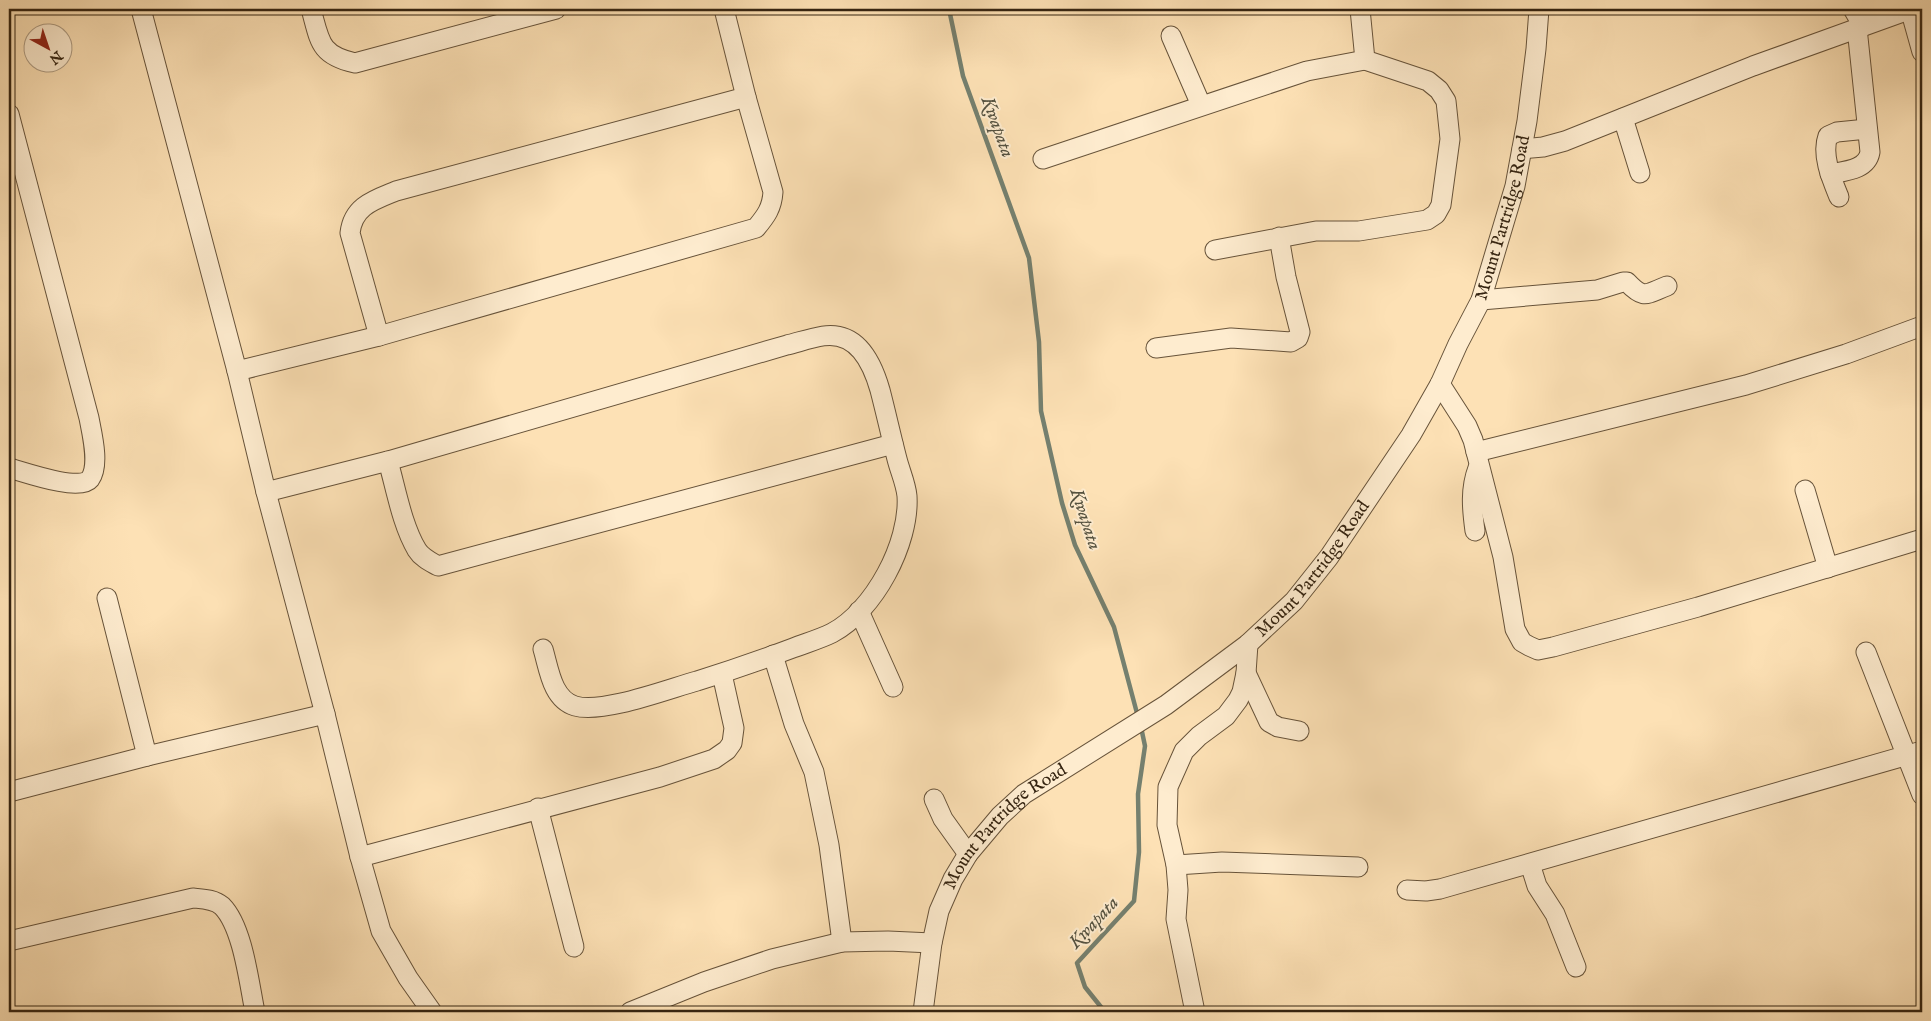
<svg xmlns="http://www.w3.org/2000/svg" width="1931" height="1021" viewBox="0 0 1931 1021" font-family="'IM FELL English',serif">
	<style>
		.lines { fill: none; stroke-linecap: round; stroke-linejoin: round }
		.stream { stroke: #75806f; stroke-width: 4.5 }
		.minor-casing { stroke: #67533a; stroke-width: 21 }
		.minor { stroke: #feeccf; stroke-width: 19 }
		.labels { text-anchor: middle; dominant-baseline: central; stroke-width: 4; stroke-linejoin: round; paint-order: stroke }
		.street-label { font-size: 18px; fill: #352411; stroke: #feeccf }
		.water-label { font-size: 19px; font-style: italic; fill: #555240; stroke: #feeccf }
	</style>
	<rect width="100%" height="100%" fill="#fde1b5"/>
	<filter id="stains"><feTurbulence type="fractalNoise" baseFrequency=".004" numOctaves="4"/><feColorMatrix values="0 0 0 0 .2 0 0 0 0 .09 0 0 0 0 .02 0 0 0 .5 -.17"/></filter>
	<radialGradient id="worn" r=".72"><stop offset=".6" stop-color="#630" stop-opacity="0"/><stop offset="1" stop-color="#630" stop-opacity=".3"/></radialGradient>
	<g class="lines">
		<!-- stream -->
		<path class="stream" d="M 949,9 L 963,76 L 1029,258 L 1039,342 L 1041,411 L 1062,503 L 1075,545 L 1114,627 L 1138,717
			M 1105,1012 L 1085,987 L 1077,963 L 1134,901 L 1139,852 L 1138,794 L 1145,746 L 1141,727"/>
		<defs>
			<g id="minor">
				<path d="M 141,9 L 237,371 L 266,492 L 325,714 L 360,857 L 381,931 L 408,978 L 432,1012"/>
				<path d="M 311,9 C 320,41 319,55 355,63 L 556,9"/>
				<path d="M 1853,9 L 1863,26"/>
				<path d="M 1910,9 L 1922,52"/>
				<path d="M 1171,36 L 1201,105"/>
				<path d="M 9,114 L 89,418 C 92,434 100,465 90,479 C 80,492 24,472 9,468"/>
				<path d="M 1623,118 L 1640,173"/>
				<path d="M 1522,149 L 1543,147 L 1565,141 L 1753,66 L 1911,9"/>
				<path d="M 1043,159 L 1307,71 L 1365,60"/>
				<path d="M 1830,174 C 1845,171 1867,170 1870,152 L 1857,28"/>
				<path d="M 1839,197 C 1832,180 1821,155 1828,136 L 1837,132 L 1867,129"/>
				<path d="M 1215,250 L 1316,231 L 1359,231 L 1427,220 L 1436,214 L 1441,205 L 1450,139 L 1446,101 L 1439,90 L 1428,81 L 1365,60 L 1360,9"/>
				<path d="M 1481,300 L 1597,290 L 1623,282 L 1627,282 C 1644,300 1646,294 1667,286"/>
				<path d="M 379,336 L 350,233 C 353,206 374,200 396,191 L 746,97"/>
				<path d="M 1156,348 L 1231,338 L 1291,342 L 1298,338 L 1300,332 L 1286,277 L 1279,237"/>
				<path d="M 237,371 L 379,336 L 756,228 C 766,216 772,208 773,192 L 746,97 L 724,9"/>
				<path d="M 1440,384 L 1467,426 L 1473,440 L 1503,557 L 1515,629 L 1522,642 L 1529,646 L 1538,650 L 1553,647 L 1698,607 L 1922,539"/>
				<path d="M 1476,452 L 1746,385 L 1846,354 L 1922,326"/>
				<path d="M 388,461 C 396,489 402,525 417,550 C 422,558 431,562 438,566 L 893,444"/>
				<path d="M 1805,490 L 1828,568"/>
				<path d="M 266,492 L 388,461 L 787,345 C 799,342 811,338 823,336 C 857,331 872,362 880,390 C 886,413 891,436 897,459 C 900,471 906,484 907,496 C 910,543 874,611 832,633 C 820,639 806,643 793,648 C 761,660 729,671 697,681 C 668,689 603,714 575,706 C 552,699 549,669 543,649"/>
				<path d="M 1475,531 C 1472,509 1470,489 1478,468"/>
				<path d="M 107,598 L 147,756"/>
				<path d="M 859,611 L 893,687"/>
				<path d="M 1866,652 L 1922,795"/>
				<path d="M 773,655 L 794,724 L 814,772 L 829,845 L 842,942"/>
				<path d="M 1246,673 L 1269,722 L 1278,727 L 1299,731"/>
				<path d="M 9,792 L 147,756 L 325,714"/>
				<path d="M 934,799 L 943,819 L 968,854"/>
				<path d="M 538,808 L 574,947"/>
				<path d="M 360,857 L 660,777 L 714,759 L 727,750 L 732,743 L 734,728 L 722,674"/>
				<path d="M 1530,864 L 1537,886 L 1555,914 L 1576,967"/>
				<path d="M 1176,865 L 1222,862 L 1358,867"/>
				<path d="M 1407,890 L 1426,891 L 1440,889 L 1922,751"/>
				<path d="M 9,941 L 193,898 C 203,899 214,899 222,906 C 243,927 249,983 255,1012"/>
				<path d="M 630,1012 L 704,982 L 772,959 L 842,942 L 888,941 L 932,943"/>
				<path id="s1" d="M 923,1012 L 932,943 L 939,911 L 953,879 L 968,854 L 1000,816 L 1024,794 L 1166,705 L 1248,644 L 1294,601 L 1329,557 L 1411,435 L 1440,384 L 1458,344 L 1481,300 L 1515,186 L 1527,121 L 1536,49 L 1539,9"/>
				<path d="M 1195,1012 L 1176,919 L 1178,890 L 1176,865 L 1167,825 L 1168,787 L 1184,751 L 1199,736 L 1226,716 L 1238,700 L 1242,692 L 1246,673 L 1248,644"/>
			</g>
		</defs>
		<!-- minor casing -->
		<use href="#minor" class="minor-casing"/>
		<!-- minor -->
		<use href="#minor" class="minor"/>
	</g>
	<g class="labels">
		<!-- street labels -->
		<g class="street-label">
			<text stroke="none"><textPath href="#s1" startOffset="1022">Mount Partridge Road</textPath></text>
			<text stroke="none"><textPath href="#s1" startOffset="618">Mount Partridge Road</textPath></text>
			<text stroke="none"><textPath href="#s1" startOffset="212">Mount Partridge Road</textPath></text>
		</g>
		<!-- water labels -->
		<g class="water-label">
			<text transform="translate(997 127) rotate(70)">Kwapata</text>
			<text transform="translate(1085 519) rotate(72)">Kwapata</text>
			<text transform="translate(1094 923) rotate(-47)">Kwapata</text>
		</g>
	</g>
	<!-- margin -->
	<rect width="1931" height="1021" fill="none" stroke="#fde1b5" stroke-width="30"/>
	<rect x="10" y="10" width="1911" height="1001" fill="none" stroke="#352411" stroke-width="2.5"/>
	<rect x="15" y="15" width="1901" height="991" fill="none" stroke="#352411"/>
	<!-- north arrow -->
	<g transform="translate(48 48) rotate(140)"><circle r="24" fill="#feeccf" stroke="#ae9c83"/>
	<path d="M0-4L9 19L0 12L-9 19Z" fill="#8f2418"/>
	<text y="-8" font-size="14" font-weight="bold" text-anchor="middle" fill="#352411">N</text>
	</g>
	<rect width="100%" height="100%" filter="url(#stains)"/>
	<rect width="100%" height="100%" fill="url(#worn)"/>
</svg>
